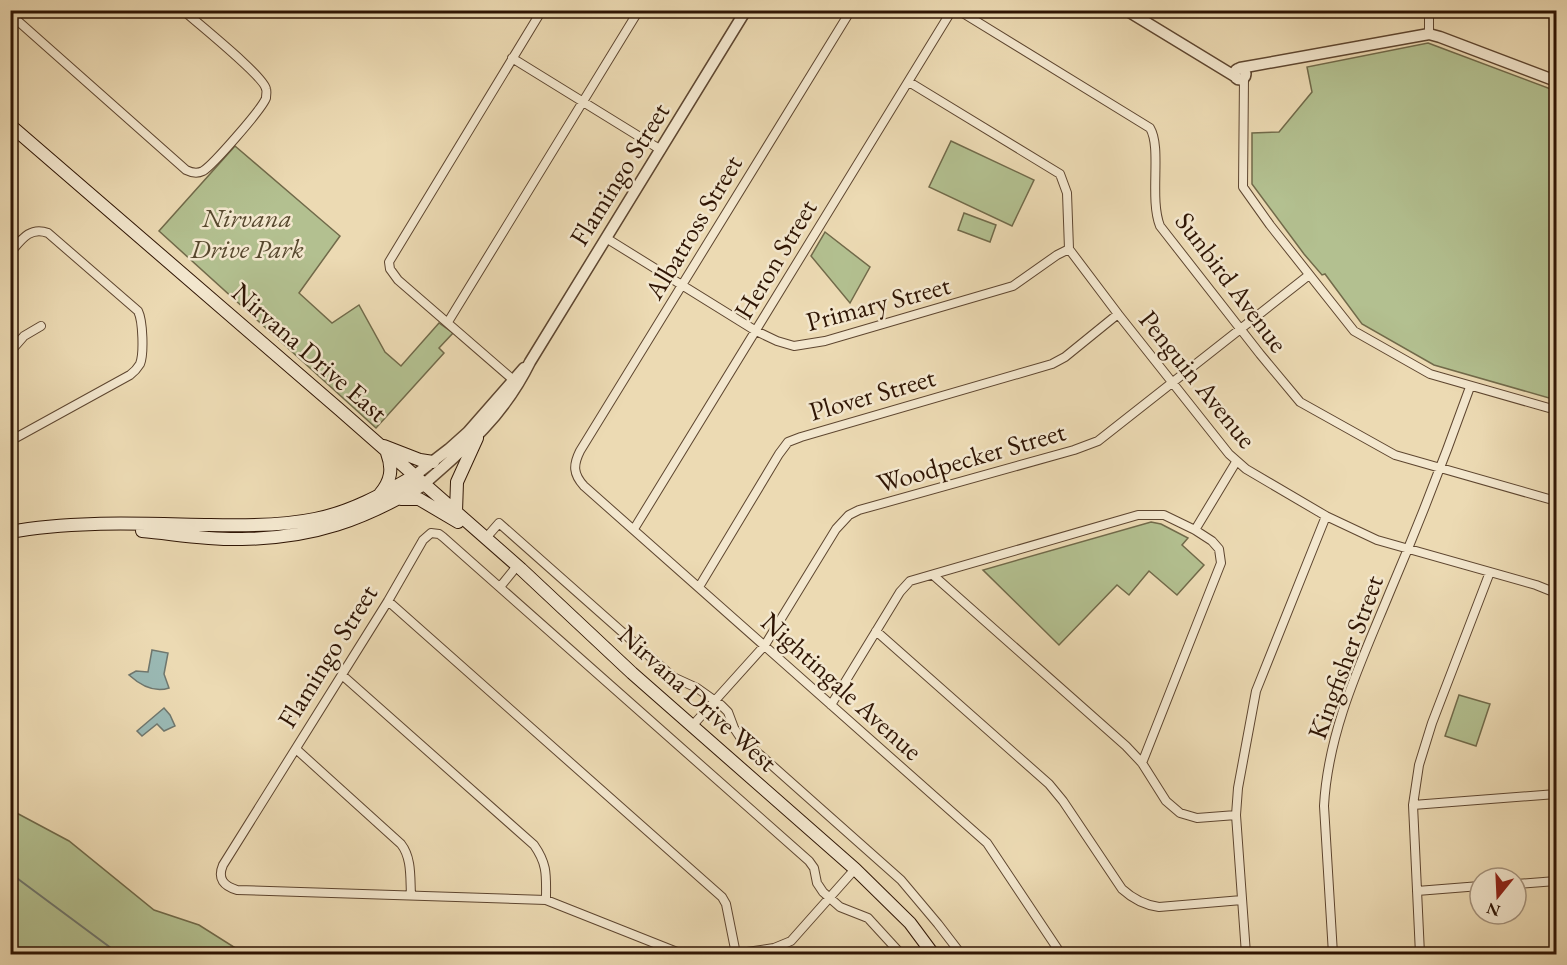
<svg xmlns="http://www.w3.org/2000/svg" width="1567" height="965" viewBox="0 0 1567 965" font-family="'EB Garamond',serif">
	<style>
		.green { fill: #b3c090; stroke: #716a4a; stroke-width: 1.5 }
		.water { fill: #9ab9b4; stroke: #6f776e; stroke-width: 1.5 }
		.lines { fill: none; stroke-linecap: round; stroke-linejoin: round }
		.stream { stroke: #6f776e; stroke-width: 2 }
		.minor-casing { stroke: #5e4630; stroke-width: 10 }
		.tertiary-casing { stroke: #5e4630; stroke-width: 13 }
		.secondary-casing { stroke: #2f1504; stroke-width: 14 }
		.minor { stroke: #f3e7ce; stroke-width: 8 }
		.tertiary { stroke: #f3e7ce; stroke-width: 10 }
		.secondary { stroke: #f3e7ce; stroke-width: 12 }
		.labels { text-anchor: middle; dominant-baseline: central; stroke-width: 5; stroke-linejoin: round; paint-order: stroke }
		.street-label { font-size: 27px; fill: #2f1504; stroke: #f3e7ce }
		.park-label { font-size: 27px; font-style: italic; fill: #57482e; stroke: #f3e7ce }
	</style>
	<rect width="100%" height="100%" fill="#ecdab3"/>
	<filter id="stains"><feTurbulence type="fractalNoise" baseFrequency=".00333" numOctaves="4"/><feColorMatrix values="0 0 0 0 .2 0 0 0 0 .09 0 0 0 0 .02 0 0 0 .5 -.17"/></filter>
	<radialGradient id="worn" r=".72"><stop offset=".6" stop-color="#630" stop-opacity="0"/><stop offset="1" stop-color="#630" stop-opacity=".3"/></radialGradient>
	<!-- green -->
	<path class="green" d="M 1428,43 L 1556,91 L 1556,398 L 1552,396 L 1549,398 L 1434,365 L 1362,324 L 1325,274 L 1322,275 L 1304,254 L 1252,184 L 1252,133 L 1279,132 L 1312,92 L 1307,67 Z
		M 951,141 L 1034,180 L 1012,226 L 929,187 Z
		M 235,146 L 340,236 L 299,293 L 332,323 L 359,305 L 385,352 L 401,366 L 439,323 L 453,333 L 439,348 L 444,353 L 376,428 L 159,231 Z
		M 964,213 L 996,225 L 990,242 L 958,230 Z
		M 825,232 L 870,267 L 850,303 L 811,256 Z
		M 1151,522 L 1161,524 L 1188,538 L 1182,545 L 1204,565 L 1177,595 L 1149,571 L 1129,595 L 1117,585 L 1059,645 L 983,570 Z
		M 1459,695 L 1490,704 L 1476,746 L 1445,736 Z
		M 11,810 L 69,841 L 154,910 L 199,925 L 245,954 L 11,954 Z"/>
	<!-- water -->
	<path class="water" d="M 152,650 L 168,653 L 164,674 L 169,688 C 154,693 140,685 129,675 L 136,671 L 148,672 Z
		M 164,708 L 170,715 L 175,726 L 164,731 L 157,724 L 142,736 L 137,731 Z"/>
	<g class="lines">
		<!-- stream -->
		<path class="stream" d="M 10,873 L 115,951 L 117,954"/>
		<defs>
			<path id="minor" d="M 851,10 L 580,451 C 573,465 573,474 584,486 L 987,843 L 1061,954
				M 958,10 L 1150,128 C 1162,148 1149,198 1160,226 L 1260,354 L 1300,402 L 1395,455 L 1556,501
				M 1429,10 L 1429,34
				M 10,14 L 186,170 C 192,173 197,174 203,171 C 213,165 262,109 266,98 C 266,95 267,91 266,89 C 264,76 197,23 183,10
				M 512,58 L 661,150
				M 1244,77 L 1243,187 L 1270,225 L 1354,331 L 1430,374 L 1556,410
				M 909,82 L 1060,174 L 1067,193 L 1069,249 L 1118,314 L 1229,454 L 1246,469 L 1326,516 L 1377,540 L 1536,585 L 1556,593
				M 606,238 L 756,331 L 777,341 L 794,346 L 825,341 L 1013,286 L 1057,255 L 1069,249
				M 10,253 C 21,240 30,226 48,233 L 138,311 C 143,321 144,354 140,364 C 137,369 134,372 130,375 L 10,441
				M 448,322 L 639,10
				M 10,352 L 24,336 L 41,326
				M 518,384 L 398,280 L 390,269 L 389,262 L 542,10
				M 634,529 L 952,10
				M 1195,530 L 1236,462
				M 485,539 L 499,523 L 673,677 L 697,688 L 721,705 L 728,712 L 734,728 L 740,737 L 901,880 L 938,924 L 961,954
				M 933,575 L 1126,746 L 1142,763 L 1166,801 L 1180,813 L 1197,818 L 1236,815
				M 500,587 L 517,566
				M 699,587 L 779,454 L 788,442 L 801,437 L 1052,364 L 1065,357 L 1118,314
				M 388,601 L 722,897 L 726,904 L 736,954
				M 876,631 L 1049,784 L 1063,801 L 1122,889 C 1133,899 1144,905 1159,907 L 1242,900
				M 342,675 L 534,845 C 548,865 546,876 546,900
				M 831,705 L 900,592 L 910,581 L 1138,515 L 1164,515 L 1195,530 L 1212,541 L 1219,549 L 1221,563 L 1142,763
				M 693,725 L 765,645 L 836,529 L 849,515 L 859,510 L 1074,450 L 1098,441 L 1309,275
				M 296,749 L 401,844 C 412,858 410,878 411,895
				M 1413,805 L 1556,794
				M 1516,884 L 1556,881
				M 1417,891 L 1480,886
				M 682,954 L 546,900 L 237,890 C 224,886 217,879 223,865 L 388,601 L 423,540 L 431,533 L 439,534 L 443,537 L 809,861 L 814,868 L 817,883 L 823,892 L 840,907 L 868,918 L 901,954
				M 733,954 L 774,948 L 791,941 L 855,869
				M 1246,954 L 1236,815 L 1238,788 L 1256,691 L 1326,516
				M 1333,954 L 1324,806 C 1328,731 1361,662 1389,594 C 1418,526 1445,457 1470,387
				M 1420,954 L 1413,805 L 1419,765 L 1432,723 L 1490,572"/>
			<path id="tertiary" d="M 1126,10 L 1236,77
				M 1240,68 L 1429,34 L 1440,37 L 1556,81
				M1234.5 74a5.5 5.5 0 1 1 11 0a5.5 5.5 0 1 1-11 0Z
				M 414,476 L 449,449 L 468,432 L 524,368
				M 424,484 C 468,446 504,415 530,362 L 746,10"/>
			<path id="secondary" d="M 10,125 L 340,410 L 521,569 L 632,673 L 855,869 L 910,923 L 933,954
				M 384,446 L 420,460 L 433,462
				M 380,494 C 391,481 393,469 387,453
				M 401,499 L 419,499 L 458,522
				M 456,512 L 457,482 L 477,438
				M 142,531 C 175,534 209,540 242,539 C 314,538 363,520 424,484
				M 10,532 C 73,520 147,524 210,525 C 245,526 281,526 315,519 C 351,512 383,494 414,476"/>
		</defs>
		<!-- minor casing -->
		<use href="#minor" class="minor-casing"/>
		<!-- tertiary casing -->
		<use href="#tertiary" class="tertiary-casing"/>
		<!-- secondary casing -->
		<use href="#secondary" class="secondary-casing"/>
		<!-- minor -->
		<use href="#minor" class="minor"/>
		<!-- tertiary -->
		<use href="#tertiary" class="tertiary"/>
		<!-- secondary -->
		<use href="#secondary" class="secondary"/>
	</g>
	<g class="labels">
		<!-- street labels -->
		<g class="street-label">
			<text transform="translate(619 174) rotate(-58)">Flamingo Street</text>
			<text transform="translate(693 227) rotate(-59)">Albatross Street</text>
			<text transform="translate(775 259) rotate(-59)">Heron Street</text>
			<text transform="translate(1232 282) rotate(53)">Sunbird Avenue</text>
			<text transform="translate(878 303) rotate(-15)">Primary Street</text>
			<text transform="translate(310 352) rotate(41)">Nirvana Drive East</text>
			<text transform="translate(1198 379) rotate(51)">Penguin Avenue</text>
			<text transform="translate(872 394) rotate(-16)">Plover Street</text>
			<text transform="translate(971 457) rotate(-16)">Woodpecker Street</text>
			<text transform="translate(327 656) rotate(-58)">Flamingo Street</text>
			<text transform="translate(1345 657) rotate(-70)">Kingfisher Street</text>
			<text transform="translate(842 686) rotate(42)">Nightingale Avenue</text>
			<text transform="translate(698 698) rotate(42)">Nirvana Drive West</text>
		</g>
		<!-- park labels -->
		<g class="park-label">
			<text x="247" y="217">Nirvana<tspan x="247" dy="31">Drive Park</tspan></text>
		</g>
	</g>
	<!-- margin -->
	<rect width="1567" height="965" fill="none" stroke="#ecdab3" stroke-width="36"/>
	<rect x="12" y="12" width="1543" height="941" fill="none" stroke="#2f1504" stroke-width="3"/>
	<rect x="18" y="18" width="1531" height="929" fill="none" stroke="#2f1504" stroke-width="1.5"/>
	<!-- north arrow -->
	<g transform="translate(1498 896) rotate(198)"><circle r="28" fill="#f3e7ce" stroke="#a5937d" stroke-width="1.5"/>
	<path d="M0-4.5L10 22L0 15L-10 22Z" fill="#8f2418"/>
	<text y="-9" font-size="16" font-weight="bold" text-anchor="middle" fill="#2f1504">N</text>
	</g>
	<rect width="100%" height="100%" filter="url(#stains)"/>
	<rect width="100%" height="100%" fill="url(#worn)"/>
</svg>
